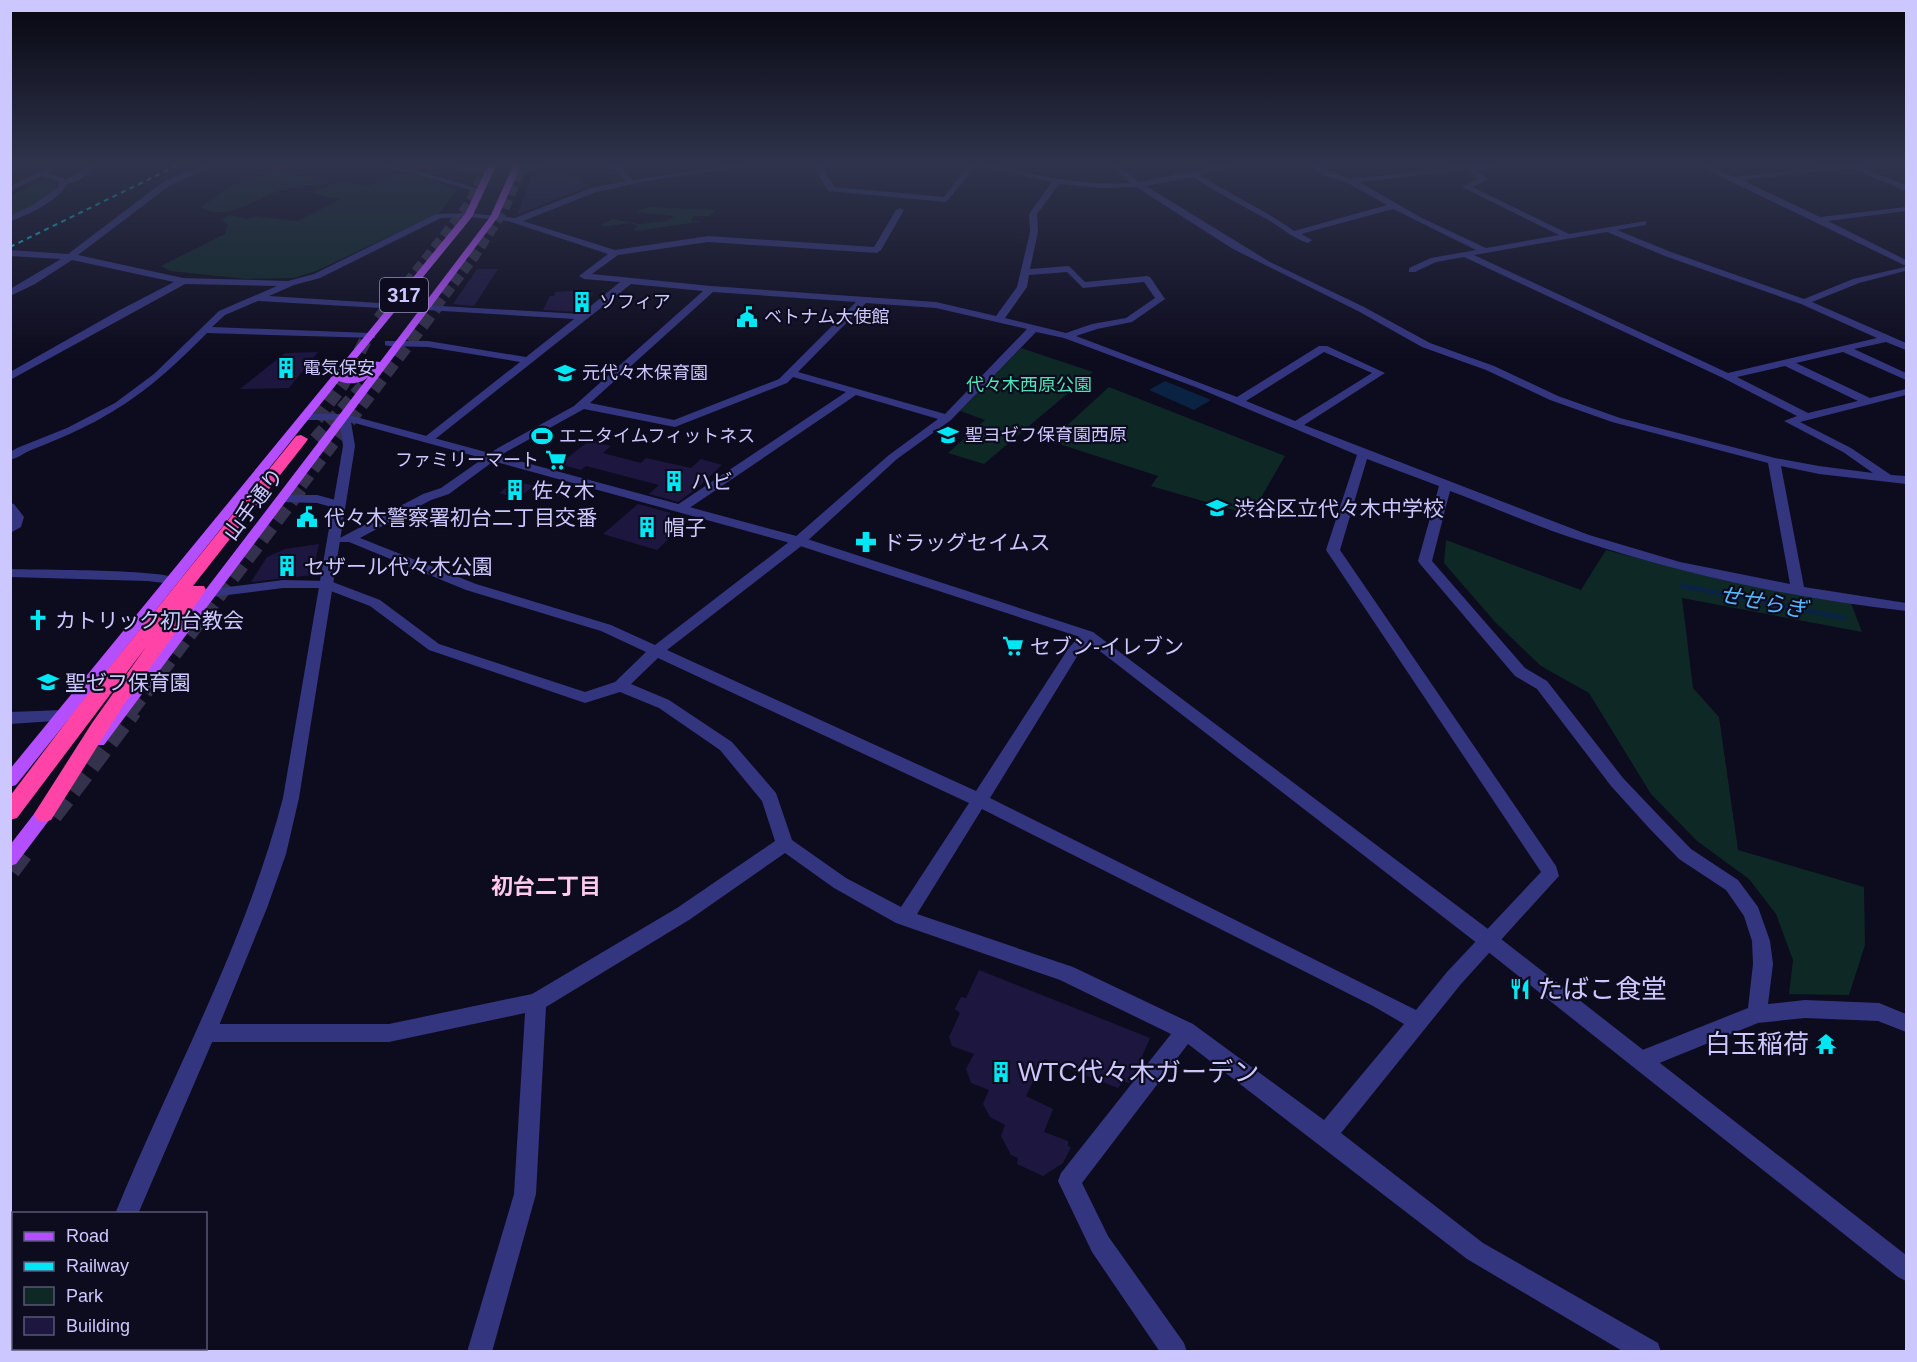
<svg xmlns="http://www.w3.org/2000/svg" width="1917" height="1362" viewBox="0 0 1917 1362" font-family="Helvetica,'Noto Sans JP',sans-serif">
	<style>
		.green { fill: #0e2826 }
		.water { fill: #0a2343 }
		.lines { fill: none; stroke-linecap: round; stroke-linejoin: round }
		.stream { stroke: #0a2343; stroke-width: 5 }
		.building { fill: #1d1740 }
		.motorway-tunnel-far3 { stroke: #33314b; stroke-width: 10; stroke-dasharray: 10 5; stroke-linecap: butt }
		.motorway-tunnel-far2 { stroke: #33314b; stroke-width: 13; stroke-dasharray: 13 7; stroke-linecap: butt }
		.motorway-tunnel-far1 { stroke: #33314b; stroke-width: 16; stroke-dasharray: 16 8; stroke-linecap: butt }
		.motorway-tunnel { stroke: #33314b; stroke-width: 21; stroke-dasharray: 21 10; stroke-linecap: butt }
		.minor { fill: #34357f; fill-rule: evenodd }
		.tertiary { fill: #34357f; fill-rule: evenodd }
		.primary { fill: #b44fff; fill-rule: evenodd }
		.motorway { fill: #ff43a7; fill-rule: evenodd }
		.rail { stroke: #00e7f3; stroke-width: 2; stroke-dasharray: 5 4.5; stroke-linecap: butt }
		.labels { text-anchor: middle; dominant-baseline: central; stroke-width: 4.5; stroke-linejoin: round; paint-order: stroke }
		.far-poi-label { font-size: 18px; fill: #ccc8ff; stroke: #0d0b1e; text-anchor: start }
		.far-park-label { font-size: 18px; fill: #51e2b7; stroke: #0d0b1e }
		.shield { fill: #0d0b1e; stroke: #938fbc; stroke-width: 1.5 }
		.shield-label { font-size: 20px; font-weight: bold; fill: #ccc8ff }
		.poi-label { font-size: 21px; fill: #ccc8ff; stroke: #0d0b1e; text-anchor: start }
		.street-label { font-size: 21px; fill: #ccc8ff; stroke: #0d0b1e }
		.water-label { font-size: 22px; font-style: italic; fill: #56b9ff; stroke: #0d0b1e }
		.neighbourhood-label { font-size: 22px; font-weight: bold; fill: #ffcaee; stroke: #0d0b1e }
		.near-poi-label { font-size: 26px; fill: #ccc8ff; stroke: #0d0b1e; text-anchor: start }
	</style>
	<rect width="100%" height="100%" fill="#0d0b1e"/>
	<!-- green -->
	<path class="green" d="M 275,169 L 331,182 C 314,188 306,185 290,188 C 263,191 231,225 201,207 L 227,188 Z
		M 398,173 L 419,175 L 457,190 L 439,213 L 316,271 L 294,278 L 247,279 L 170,271 L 161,266 L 225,234 L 228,225 L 222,219 L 231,215 L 247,219 L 256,216 L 297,221 L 341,199 L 311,193 L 341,181 L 369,186 Z
		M 48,181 L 55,184 L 55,189 L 44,199 L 11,217 L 11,196 L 38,182 Z
		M 649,207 L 715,210 L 710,216 L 694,216 L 691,221 L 700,221 L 698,222 L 636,231 L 634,229 L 638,226 C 623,219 611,230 600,225 L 613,219 L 640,224 L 666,221 L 674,216 L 635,212 Z
		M 1021,348 L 1093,372 L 984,464 L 948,453 L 985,420 L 960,411 Z
		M 1109,387 L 1285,456 L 1251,515 L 1151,486 L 1158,476 L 1050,441 Z
		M 1446,540 L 1581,590 L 1606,550 L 1723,580 L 1851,603 L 1862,632 L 1682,598 L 1693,688 L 1719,717 L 1738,850 L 1864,887 L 1865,945 L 1849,995 L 1789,994 L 1793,960 L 1776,914 L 1749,879 L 1697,841 L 1651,794 L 1589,693 L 1541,666 L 1495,622 L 1444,563 Z"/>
	<!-- water -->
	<path class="water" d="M 1165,381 L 1211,400 L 1194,410 L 1149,390 Z"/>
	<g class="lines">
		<!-- stream -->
		<path class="stream" d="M 1683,586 L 1844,618"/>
	</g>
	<!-- building -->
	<path class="building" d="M 555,171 L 568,174 L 590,186 L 518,214 L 532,176 L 538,172 Z
		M 477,269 L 498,269 L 474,306 L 453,304 Z
		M 582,290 L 593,293 L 586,307 L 580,312 L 543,310 L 550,296 L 554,296 L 555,292 Z
		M 318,352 L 289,388 L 240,389 L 285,353 Z
		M 589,441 L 611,446 L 603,453 L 641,463 L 646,458 L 691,468 L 701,459 L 722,465 L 696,489 L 678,502 L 649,494 L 659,485 L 586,466 L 581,470 L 559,464 Z
		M 515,481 L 534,486 L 518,498 L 499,493 Z
		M 638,504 L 671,513 L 668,516 L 688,521 L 657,550 L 603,534 Z
		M 319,544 L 312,575 L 251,582 L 267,557 L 285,549 Z
		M 979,970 L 1150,1038 L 1131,1081 L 1129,1083 L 1123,1081 L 1118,1088 L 1044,1059 L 1026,1096 L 1053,1109 L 1044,1132 L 1068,1141 L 1068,1146 L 1071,1147 L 1063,1163 L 1043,1176 L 1017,1164 L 1018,1158 L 1011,1155 L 1001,1136 L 1005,1125 L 990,1117 L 983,1104 L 989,1090 L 971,1083 L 966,1069 L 974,1054 L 952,1046 L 949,1037 L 960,1013 L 955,1009 L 961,997 L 966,998 Z"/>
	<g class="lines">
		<!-- motorway-tunnel-far3 -->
		<path class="motorway-tunnel-far3" d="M 388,307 L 469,204 L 488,166
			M 436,307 L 474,257 L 504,210 L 522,166"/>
		<!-- motorway-tunnel-far2 -->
		<path class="motorway-tunnel-far2" d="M 379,319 L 389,306
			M 317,419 L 343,384 L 365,341
			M 315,439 L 363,386
			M 301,485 L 437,306"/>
		<!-- motorway-tunnel-far1 -->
		<path class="motorway-tunnel-far1" d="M 130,711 L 303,484"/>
		<!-- motorway-tunnel -->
		<path class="motorway-tunnel" d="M 52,815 L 132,710
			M 10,870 L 28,846"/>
		<!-- minor -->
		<path class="minor" d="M 90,166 L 99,166 L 78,181 L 63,185 L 59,183 Z
			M 201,166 L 213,166 L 169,186 L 78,255 L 183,278 L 288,281 L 314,274 L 436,214 L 469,213 L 515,218 L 591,188 L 626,181 L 610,166 L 619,166 L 633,180 L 727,166 L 751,166 L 657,179 L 596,192 L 523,221 L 615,250 L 708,236 L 874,247 L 896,210 L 900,208 L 904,210 L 881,250 L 877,253 L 708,242 L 618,255 L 592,274 L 711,286 L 936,302 L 996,316 L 1017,287 L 1030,232 L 1029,214 L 1052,182 L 980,166 C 1001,166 1021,172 1041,176 C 1071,181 1100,185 1131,183 L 1110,166 L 1119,166 L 1139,182 L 1218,166 L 1232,166 L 1200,175 C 1231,195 1265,210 1294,231 L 1387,205 L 1348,183 L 1323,175 L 1312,166 L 1321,166 L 1329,171 L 1351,179 L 1455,167 L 1458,167 L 1458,171 L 1359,182 L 1420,217 L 1486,248 L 1559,235 L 1462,187 L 1478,179 L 1467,170 L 1462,170 L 1462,166 L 1495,166 L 1492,169 L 1476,170 L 1488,179 L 1472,187 L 1569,234 L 1646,221 L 1646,225 L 1617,230 L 1671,252 L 1804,299 L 1853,279 L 1905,267 L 1905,271 L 1859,283 L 1812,302 L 1906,343 L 1906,350 L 1886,342 L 1854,349 L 1906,373 L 1906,380 L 1843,352 L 1796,363 L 1870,398 L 1906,389 L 1906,395 L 1800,422 L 1851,448 L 1891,475 L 1906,476 L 1906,484 L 1819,474 L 1781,466 L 1804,587 L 1906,603 L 1906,611 C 1797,599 1686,575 1582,541 C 1537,527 1493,507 1450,491 L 1432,561 L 1525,668 L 1547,681 L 1623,778 L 1661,818 L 1691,849 L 1738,880 L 1758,907 L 1770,941 L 1773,964 L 1768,1004 L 1805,1000 L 1879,1003 L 1906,1014 L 1906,1032 L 1878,1021 L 1805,1018 L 1758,1023 L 1642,1070 L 1635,1067 L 1632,1060 L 1635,1053 L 1748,1008 L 1753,964 L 1752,941 L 1744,916 L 1726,890 L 1679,859 L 1649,828 L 1611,786 L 1537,689 L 1515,676 L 1420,564 L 1418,561 L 1439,486 L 1367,459 L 1340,550 L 1556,866 L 1559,876 L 1461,984 L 1341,1133 L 1483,1243 L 1658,1343 L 1661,1352 L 1624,1352 L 1467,1259 L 1188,1044 L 1082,1183 L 1108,1236 L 1184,1343 L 1187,1352 L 1160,1352 L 1092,1252 L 1058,1181 L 1061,1173 L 1171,1034 L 1060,980 L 896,923 L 834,888 L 785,853 L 689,920 L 546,1007 L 536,1194 L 492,1352 L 467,1352 L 514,1194 L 525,1013 L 389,1042 L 206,1042 L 199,1040 L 196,1033 L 199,1026 L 206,1024 L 389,1024 L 532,994 L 677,908 L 775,841 L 762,801 L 720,750 L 659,708 L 620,692 L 585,703 L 429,650 L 370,606 L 323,588 L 283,588 L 212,597 L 205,593 L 212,589 L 283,580 L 330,581 L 380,600 L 439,644 L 585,692 L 615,682 L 646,652 L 601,631 L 466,590 L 349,542 L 339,542 L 338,539 L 423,494 L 441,488 L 498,448 L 574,406 L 703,291 L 631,284 L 434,440 L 426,440 L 426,436 L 520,362 L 428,347 L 389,346 L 385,345 L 385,341 L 428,341 L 526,357 L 574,319 L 426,310 L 421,307 L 423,305 L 581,314 L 620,282 L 584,279 L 579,276 L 608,254 L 508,221 L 469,217 L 441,218 L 320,278 L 294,285 L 269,296 L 395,304 L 400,307 L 398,309 L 258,301 L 225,315 L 212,327 L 371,333 L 375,334 L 375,338 L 207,333 C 148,393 110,420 31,450 C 24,453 18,458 10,460 L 10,452 L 17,448 L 67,428 L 115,403 L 154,374 L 219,311 L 277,286 L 185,284 L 10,380 L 10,372 L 118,311 L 174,282 L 72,260 L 35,284 L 10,296 L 10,289 L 61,259 L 10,256 L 10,250 L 68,254 L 163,182 ZM 1193,177 C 1216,192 1239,204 1263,217 C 1279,225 1290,237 1308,243 L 1312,240 L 1301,234 L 1393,209 L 1476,250 L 1431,258 L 1409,268 L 1409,272 L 1415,272 L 1436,262 L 1464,257 L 1723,378 L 1797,416 L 1784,421 L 1843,452 L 1873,473 L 1819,466 L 1775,458 L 1620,418 L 1558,396 L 1494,366 L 1430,343 L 1364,307 L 1270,262 L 1146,186 ZM 1059,184 L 1102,188 L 1136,187 L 1233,249 L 1358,311 L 1422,347 L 1486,370 L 1550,400 L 1612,422 L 1768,463 L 1790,584 L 1680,562 L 1589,535 L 1304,425 L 1385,373 L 1327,346 L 1319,346 L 1237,397 L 1076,336 L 1097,329 L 1132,322 L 1165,299 L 1150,277 L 1147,276 L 1085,282 L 1069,266 L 1030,269 L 1038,232 L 1037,214 ZM 1607,232 L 1665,256 L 1801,304 L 1877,338 L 1728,373 L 1474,255 ZM 1067,272 L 1083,288 L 1144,282 L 1155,298 L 1126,318 L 1092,324 L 1066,333 L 1005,318 L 1027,287 L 1029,275 ZM 713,292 L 856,302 L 779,379 L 674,420 L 590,403 ZM 866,303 L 936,308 L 1027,329 L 945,414 L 798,372 ZM 1036,332 L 1064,338 L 1198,388 L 1357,455 L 1326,550 L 1541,872 L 1447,972 L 1416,1010 L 990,798 L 1078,655 L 1095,635 L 1093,632 L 1083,632 L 1068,649 L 976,791 L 667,650 L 804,544 L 897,459 L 951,420 ZM 1324,352 L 1372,373 L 1295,421 L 1246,401 ZM 1785,366 L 1858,401 L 1808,413 L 1737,377 ZM 793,377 L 846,392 L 677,505 L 675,508 L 677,511 L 685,511 L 856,395 L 938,419 L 889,455 L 794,538 L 655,645 L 611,625 L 476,584 L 360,538 L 431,500 L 449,494 L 506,452 L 584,409 L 675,427 L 787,383 ZM 658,658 L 969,803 L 901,907 L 846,878 L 792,840 L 776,793 L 732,742 L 669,700 L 631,684 ZM 982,809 L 1373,1006 L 1404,1024 L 1324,1120 L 1193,1024 L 1073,967 L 917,914 Z
			M 375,166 L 416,170 L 485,191 L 481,193 L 415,174 Z
			M 451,166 L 490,168 L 494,170 L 470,173 Z
			M 533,166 L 545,166 L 517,177 L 510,175 Z
			M 813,166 L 821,166 L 834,187 L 944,197 L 968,166 L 976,166 L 946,202 L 828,191 Z
			M 1699,166 L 1710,166 L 1734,177 L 1830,166 L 1859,166 L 1906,185 L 1906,190 L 1903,190 L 1851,168 L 1742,180 L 1820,217 L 1906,207 L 1906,211 L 1828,221 L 1906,260 L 1906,266 Z
			M 283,495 L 317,495 L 343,502 L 345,505 L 339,509 L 317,503 L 279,502 L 277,499 L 279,496 Z
			M 10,503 L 14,504 L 24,517 L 21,527 L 10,533 Z
			M 10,569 C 35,570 170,569 181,580 L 174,584 L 147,581 L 10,577 Z
			M 64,710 L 69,712 L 72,716 L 69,720 L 10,724 L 10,712 Z"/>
		<!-- tertiary -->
		<path class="tertiary" d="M 49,168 L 53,170 L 48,173 L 65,179 L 67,183 C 60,200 27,216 10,221 L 10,216 L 33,205 L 58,187 L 59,183 L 58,181 L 42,176 L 10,191 L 10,186 Z
			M 345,414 L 804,538 L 1093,632 L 1496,935 L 1906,1255 L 1906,1281 L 1898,1277 L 1482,947 L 1083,638 L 794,544 L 351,422 L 355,446 L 353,459 L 299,798 L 286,854 L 267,908 L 216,1033 L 138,1214 L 115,1214 C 172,1075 245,944 283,798 L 343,446 L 340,420 L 305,420 L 299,417 L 305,414 Z
			M 54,1348 L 78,1348 L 77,1352 L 53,1352 Z"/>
		<!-- primary -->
		<path class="primary" d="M 488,166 L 496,166 L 472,217 L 343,375 L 359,375 L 371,361 L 380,362 L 490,217 L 513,166 L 521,166 L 498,217 L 104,745 L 92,745 L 90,741 L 369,376 C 363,384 348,385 339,381 L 16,785 L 10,787 L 10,769 L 465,214 Z
			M 50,799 L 56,801 L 58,806 L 56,811 L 16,864 L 10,866 L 10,845 L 44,801 Z"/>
		<!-- motorway -->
		<path class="motorway" d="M 301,435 L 308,439 L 306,442 L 193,586 L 204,586 L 206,590 L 124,704 L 51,820 L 44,822 L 37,820 L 34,814 L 92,723 L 146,647 L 17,818 L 10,820 L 10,796 L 76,709 L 296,436 Z"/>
		<!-- rail -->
		<path class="rail" d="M 10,247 L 176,166"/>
	</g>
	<!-- sky -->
	<linearGradient id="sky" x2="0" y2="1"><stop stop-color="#070610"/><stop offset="0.46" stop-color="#2f344c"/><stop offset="1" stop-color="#2f344c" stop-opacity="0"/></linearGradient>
	<rect width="1917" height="357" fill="url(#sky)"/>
	<!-- icons -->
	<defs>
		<symbol id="building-bare" viewBox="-9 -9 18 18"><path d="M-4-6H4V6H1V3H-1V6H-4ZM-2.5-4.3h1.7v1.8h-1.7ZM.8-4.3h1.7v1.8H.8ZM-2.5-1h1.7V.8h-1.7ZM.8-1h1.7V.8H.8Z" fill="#00e7f3" stroke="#0d0b1e" stroke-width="2.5" paint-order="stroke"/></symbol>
		<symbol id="civic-bare" viewBox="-9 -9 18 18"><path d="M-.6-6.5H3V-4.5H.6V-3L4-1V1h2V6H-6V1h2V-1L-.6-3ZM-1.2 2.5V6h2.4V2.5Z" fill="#00e7f3" stroke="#0d0b1e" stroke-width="2.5" paint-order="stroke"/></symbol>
		<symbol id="school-bare" viewBox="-9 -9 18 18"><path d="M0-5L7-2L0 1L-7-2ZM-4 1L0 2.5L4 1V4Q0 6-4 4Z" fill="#00e7f3" stroke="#0d0b1e" stroke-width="2.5" paint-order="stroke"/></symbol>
		<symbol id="stadium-bare" viewBox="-9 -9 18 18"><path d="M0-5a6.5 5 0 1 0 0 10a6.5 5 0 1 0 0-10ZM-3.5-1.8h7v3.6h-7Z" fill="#00e7f3" stroke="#0d0b1e" stroke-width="2.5" paint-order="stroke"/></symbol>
		<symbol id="supermarket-bare" viewBox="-9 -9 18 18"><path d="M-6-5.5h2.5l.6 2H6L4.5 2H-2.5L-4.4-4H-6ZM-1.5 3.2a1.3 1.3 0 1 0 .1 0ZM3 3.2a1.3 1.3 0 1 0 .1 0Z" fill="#00e7f3" stroke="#0d0b1e" stroke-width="2.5" paint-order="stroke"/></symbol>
		<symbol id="pharmacy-bare" viewBox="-9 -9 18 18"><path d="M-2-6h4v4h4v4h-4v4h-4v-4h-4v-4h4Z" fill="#00e7f3" stroke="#0d0b1e" stroke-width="2.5" paint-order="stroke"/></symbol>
		<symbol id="church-bare" viewBox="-9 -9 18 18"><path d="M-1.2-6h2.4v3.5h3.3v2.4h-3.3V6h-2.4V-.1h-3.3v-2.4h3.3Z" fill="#00e7f3" stroke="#0d0b1e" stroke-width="2.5" paint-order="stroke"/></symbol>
		<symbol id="restaurant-bare" viewBox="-9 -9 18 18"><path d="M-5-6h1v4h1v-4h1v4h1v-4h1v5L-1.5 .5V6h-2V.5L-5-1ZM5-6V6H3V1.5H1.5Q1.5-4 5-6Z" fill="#00e7f3" stroke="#0d0b1e" stroke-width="2.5" paint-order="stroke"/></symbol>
		<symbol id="temple-bare" viewBox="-9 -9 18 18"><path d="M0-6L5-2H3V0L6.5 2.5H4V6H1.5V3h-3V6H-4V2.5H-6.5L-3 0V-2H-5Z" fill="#00e7f3" stroke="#0d0b1e" stroke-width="2.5" paint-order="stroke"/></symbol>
	</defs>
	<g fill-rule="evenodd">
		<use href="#building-bare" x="567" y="287" width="30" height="30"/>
		<use href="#civic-bare" x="732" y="302" width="30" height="30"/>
		<use href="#building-bare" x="271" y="353" width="30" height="30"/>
		<use href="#school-bare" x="550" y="358" width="30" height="30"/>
		<use href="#school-bare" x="933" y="420" width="30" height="30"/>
		<use href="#stadium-bare" x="527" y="421" width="30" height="30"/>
		<use href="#supermarket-bare" x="541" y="445" width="30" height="30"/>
		<use href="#building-bare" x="659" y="466" width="30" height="30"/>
		<use href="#building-bare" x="500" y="475" width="30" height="30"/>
		<use href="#school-bare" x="1202" y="493" width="30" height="30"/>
		<use href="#civic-bare" x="292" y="502" width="30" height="30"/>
		<use href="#building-bare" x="632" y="512" width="30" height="30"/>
		<use href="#pharmacy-bare" x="851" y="527" width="30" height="30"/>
		<use href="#building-bare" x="272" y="551" width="30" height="30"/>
		<use href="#church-bare" x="23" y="605" width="30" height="30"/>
		<use href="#supermarket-bare" x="998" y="631" width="30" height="30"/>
		<use href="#school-bare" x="33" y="667" width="30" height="30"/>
		<use href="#restaurant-bare" x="1505" y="974" width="30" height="30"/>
		<use href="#temple-bare" x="1811" y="1029" width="30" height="30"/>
		<use href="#building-bare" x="986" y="1057" width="30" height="30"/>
	</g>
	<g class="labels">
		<!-- far-poi labels -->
		<g class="far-poi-label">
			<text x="599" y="302">ソフィア</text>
			<text x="764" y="317">ベトナム大使館</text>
			<text x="303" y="368">電気保安</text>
			<text x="582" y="373">元代々木保育園</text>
			<text x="965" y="435">聖ヨゼフ保育園西原</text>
			<text x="559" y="436">エニタイムフィットネス</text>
			<text x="539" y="460" text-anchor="end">ファミリーマート</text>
		</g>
		<!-- far-park labels -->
		<g class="far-park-label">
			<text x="1029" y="385">代々木西原公園</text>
		</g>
		<!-- shield labels -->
		<rect class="shield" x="380" y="278" width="48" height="34" rx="4.5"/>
		<g class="shield-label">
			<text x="404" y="295">317</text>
		</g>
		<!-- poi labels -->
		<g class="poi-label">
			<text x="691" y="481">ハビ</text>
			<text x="532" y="490">佐々木</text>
			<text x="1234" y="508">渋谷区立代々木中学校</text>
			<text x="324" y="517">代々木警察署初台二丁目交番</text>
			<text x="664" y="527">帽子</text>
			<text x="883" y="542">ドラッグセイムス</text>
			<text x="304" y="566">セザール代々木公園</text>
			<text x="55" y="620">カトリック初台教会</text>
			<text x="1030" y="646">セブン-イレブン</text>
			<text x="65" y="682">聖ゼフ保育園</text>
		</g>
		<!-- street labels -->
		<g class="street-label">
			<text transform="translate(253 504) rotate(-53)">山手通り</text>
		</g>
		<!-- water labels -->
		<g class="water-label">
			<text transform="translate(1763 602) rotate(11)">せせらぎ</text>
		</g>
		<!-- neighbourhood labels -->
		<g class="neighbourhood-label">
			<text x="546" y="886">初台二丁目</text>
		</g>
		<!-- near-poi labels -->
		<g class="near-poi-label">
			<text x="1537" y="989">たばこ食堂</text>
			<text x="1809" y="1044" text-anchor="end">白玉稲荷</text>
			<text x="1018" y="1072">WTC代々木ガーデン</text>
		</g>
	</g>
	<!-- border -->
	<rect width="1917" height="1362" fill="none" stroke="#ccc8ff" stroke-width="24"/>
	<!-- legend -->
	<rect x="12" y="1212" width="195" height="138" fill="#0d0b1e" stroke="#595778" stroke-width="1.5"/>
	<rect x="24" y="1232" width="30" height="9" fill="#b44fff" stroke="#595778" stroke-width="1.5"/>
	<text x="66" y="1242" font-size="18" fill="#ccc8ff">Road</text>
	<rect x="24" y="1262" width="30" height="9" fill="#00e7f3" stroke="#595778" stroke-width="1.5"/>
	<text x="66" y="1272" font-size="18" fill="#ccc8ff">Railway</text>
	<rect x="24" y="1287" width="30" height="18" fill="#0e2826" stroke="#595778" stroke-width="1.5"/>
	<text x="66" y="1302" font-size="18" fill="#ccc8ff">Park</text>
	<rect x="24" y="1317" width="30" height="18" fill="#1d1740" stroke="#595778" stroke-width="1.5"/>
	<text x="66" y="1332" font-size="18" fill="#ccc8ff">Building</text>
</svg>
